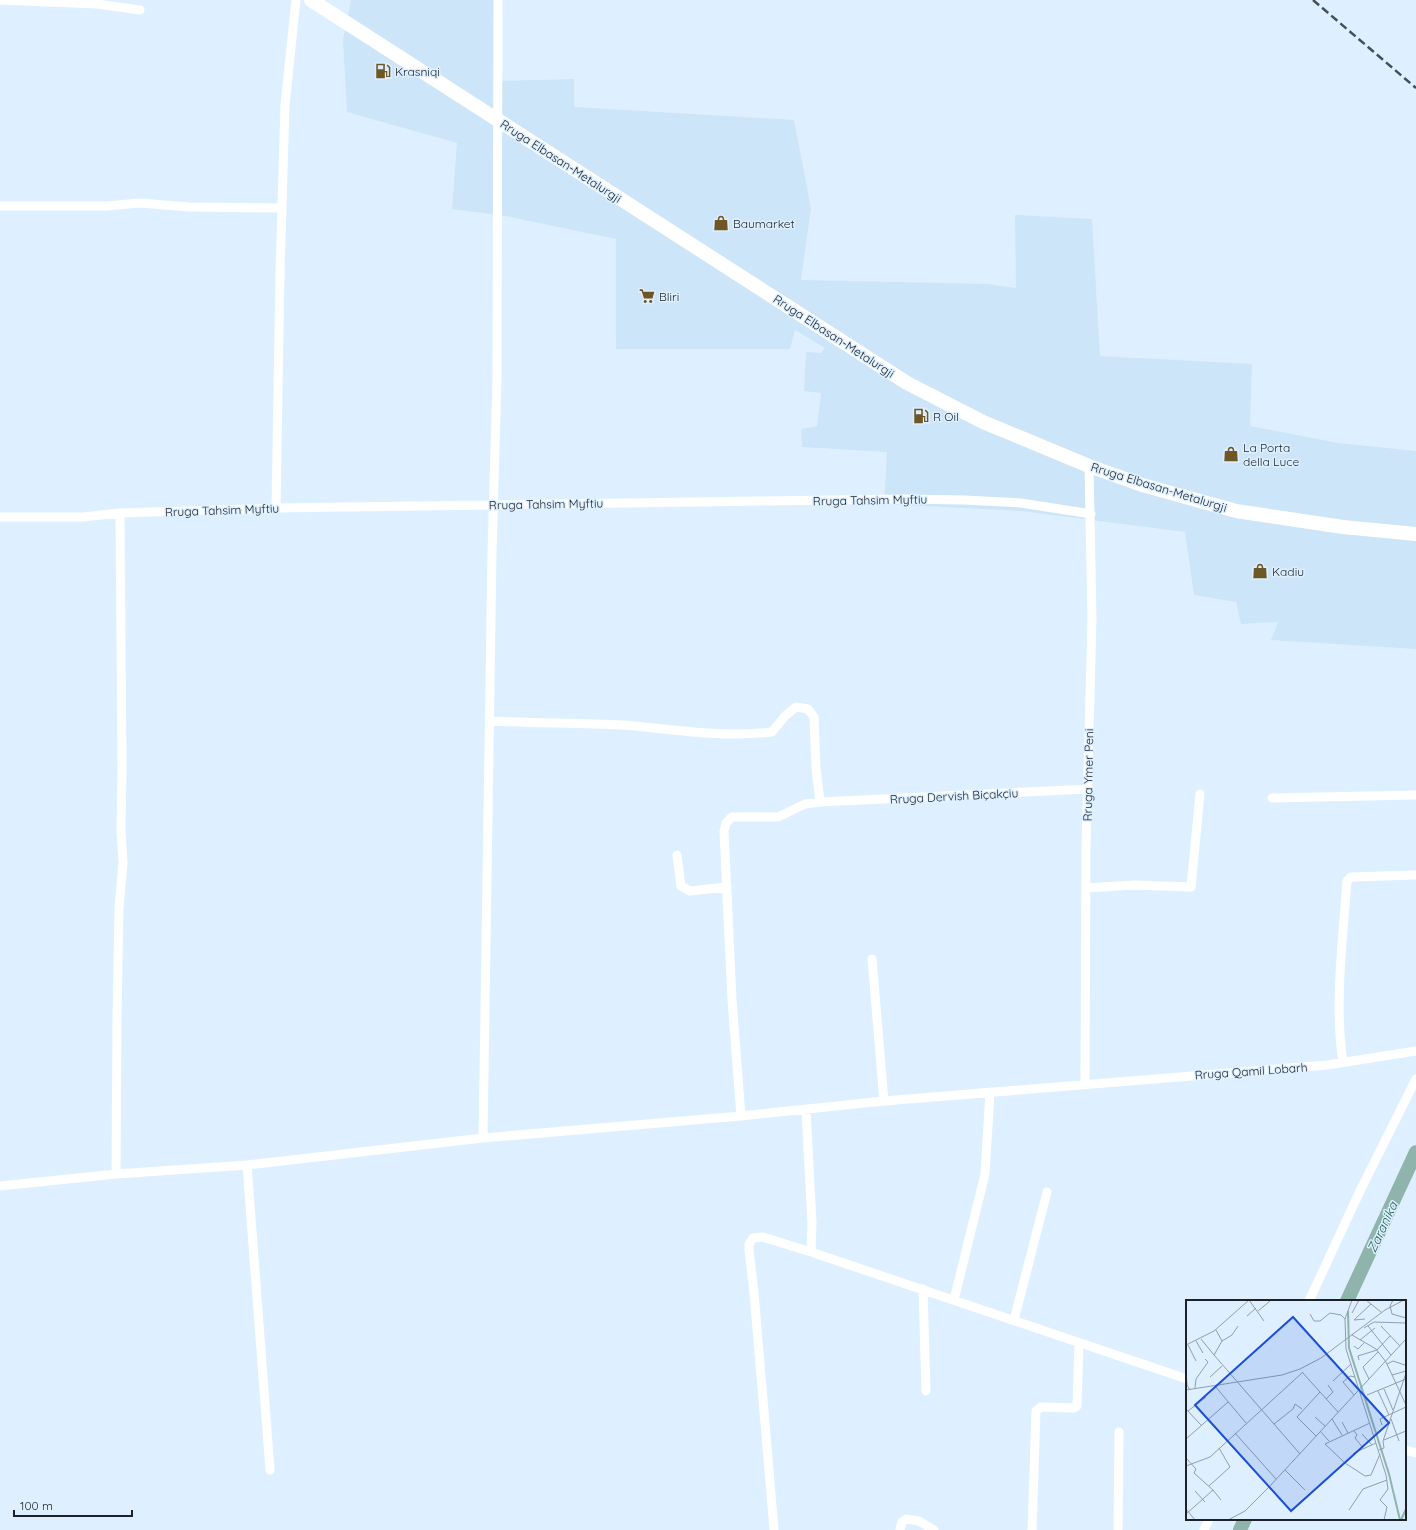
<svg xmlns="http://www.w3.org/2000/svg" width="1416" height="1530" viewBox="0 0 1416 1530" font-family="Quicksand,sans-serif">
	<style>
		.built { fill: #cde5f9 }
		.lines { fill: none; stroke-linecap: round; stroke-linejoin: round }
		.river { stroke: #8fb4ab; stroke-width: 14 }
		.minor { stroke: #fff; stroke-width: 9 }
		.primary { stroke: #fff; stroke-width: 14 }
		.rail { stroke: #454e56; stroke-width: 2.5; stroke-dasharray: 8 4; stroke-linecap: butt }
		.labels { text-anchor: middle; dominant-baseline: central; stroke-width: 3; stroke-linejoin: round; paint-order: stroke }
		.poi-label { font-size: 12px; fill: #1c2228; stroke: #def0ff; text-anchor: start }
		.street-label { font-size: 12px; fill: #1c2228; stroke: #def0ff }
		.water-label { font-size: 13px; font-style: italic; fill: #1b6356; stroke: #def0ff }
		.inset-river { fill: none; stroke: #8fb4ab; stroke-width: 2 }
		.inset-road { fill: none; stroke: #909ea9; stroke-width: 1 }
		.view { fill: #1d4ed8; fill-opacity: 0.15; stroke: #1d4ed8; stroke-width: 2 }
		.inset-edge { fill: none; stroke: #1c2228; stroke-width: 2 }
	</style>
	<rect width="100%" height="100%" fill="#def0ff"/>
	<!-- built -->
	<path class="built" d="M 351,0 L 498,0 L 498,81 L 574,79 L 574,107 L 794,120 L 811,208 L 801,280 L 988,284 L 1016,288 L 1015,215 L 1092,219 L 1100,356 L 1252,364 L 1250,426 L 1338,443 L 1416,451 L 1416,649 L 1271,640 L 1278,622 L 1241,624 L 1236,602 L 1194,595 L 1185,532 L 1021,511 L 884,504 L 887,452 L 802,447 L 801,429 L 817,426 L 821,393 L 804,391 L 806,352 L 821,353 L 825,348 L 795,330 L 790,349 L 616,349 L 616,239 L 506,216 L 452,209 L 457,143 L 347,112 L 343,40 Z"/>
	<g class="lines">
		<!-- river -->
		<path class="river" d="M 1347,1301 L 1416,1152
			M 1240,1530 L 1245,1519"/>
		<!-- minor -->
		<path class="minor" d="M 0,0 L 97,4 L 140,10
			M 0,206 L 107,206 L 140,203 L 189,207 L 282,208
			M 276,508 L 280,273 L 285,105 L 296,0
			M 0,517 L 83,517 L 120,513 L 276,508 L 903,499 L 964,500 L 1021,503 L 1091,514
			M 490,721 C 534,723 579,723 623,725 C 673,729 722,738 772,732 L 785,716 L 796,707 L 808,709 L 814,717 L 816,768 L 820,802
			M 1272,798 L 1416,795
			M 677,855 L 681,886 L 690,891 L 727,887
			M 1086,888 L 1135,885 L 1191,887 L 1200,794
			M 872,959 L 884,1101
			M 1343,1062 C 1334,1007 1343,937 1347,881 L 1351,877 L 1416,875
			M 1085,1084 L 1086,847 L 1092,618 L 1089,466
			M 806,1110 L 812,1224 L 811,1252
			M 741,1116 L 732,1000 L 724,831 L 726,823 L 732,817 L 778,817 L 805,804 L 820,802 L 1089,789
			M 483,1138 L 492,553 L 497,378 L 498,0
			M 247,1165 L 270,1470
			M 116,1174 L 117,1017 L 119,908 L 123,863 L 121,832 L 122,766 L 120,513
			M 0,1186 L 116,1174 L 247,1165 L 483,1138 L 741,1116 L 884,1101 L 1327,1065 L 1416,1051
			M 923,1289 L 926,1391
			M 954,1300 L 985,1174 L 990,1092
			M 1309,1301 L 1360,1191 L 1416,1079
			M 1014,1320 L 1047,1192
			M 1405,1450 L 1416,1453
			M 774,1530 L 754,1293 L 749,1250 L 749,1244 L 753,1238 L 763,1237 L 811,1252 L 1187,1379
			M 900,1530 L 902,1522 L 906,1519 L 919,1521 L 934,1530
			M 1032,1530 L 1036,1411 L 1041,1407 L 1074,1408 L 1077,1406 L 1079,1343
			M 1118,1530 L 1119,1432
			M 1204,1530 L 1209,1519"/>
		<!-- primary -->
		<path class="primary" d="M 311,0 L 907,383 L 983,422 L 1089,466 L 1142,485 L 1236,511 L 1343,527 L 1416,534"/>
		<!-- rail -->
		<path class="rail" d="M 1313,0 L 1416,88"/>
	</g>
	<!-- icons -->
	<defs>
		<symbol id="fuel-bare" viewBox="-9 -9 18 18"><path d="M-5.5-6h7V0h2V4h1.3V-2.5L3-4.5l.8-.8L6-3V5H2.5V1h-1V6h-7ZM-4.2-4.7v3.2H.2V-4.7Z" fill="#6e5626" stroke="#def0ff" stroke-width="2.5" paint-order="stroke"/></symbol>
		<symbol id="shop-bare" viewBox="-9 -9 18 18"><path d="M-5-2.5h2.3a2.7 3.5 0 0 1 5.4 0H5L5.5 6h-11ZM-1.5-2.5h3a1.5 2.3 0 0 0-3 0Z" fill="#6e5626" stroke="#def0ff" stroke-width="2.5" paint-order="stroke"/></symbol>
		<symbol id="supermarket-bare" viewBox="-9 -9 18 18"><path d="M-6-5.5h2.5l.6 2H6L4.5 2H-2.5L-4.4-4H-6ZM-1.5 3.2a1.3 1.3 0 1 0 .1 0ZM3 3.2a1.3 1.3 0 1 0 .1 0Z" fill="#6e5626" stroke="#def0ff" stroke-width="2.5" paint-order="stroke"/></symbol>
	</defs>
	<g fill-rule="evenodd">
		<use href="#fuel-bare" x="372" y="60" width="22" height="22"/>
		<use href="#shop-bare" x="710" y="212" width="22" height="22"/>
		<use href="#supermarket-bare" x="636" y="285" width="22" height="22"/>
		<use href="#fuel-bare" x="910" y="405" width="22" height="22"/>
		<use href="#shop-bare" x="1220" y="443" width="22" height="22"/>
		<use href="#shop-bare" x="1249" y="560" width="22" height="22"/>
	</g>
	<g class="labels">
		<!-- poi labels -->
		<g class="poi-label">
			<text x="395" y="71">Krasniqi</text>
			<text x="733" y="223">Baumarket</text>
			<text x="659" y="296">Bliri</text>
			<text x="933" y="416">R Oil</text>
			<text x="1243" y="447">La Porta<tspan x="1243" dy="14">della Luce</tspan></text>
			<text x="1272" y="571">Kadiu</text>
		</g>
		<!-- street labels -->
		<g class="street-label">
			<text transform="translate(561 161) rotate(33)">Rruga Elbasan-Metalurgji</text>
			<text transform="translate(834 336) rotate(33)">Rruga Elbasan-Metalurgji</text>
			<text transform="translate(1159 487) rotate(17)">Rruga Elbasan-Metalurgji</text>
			<text transform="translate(870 500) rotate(-1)">Rruga Tahsim Myftiu</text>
			<text transform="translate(546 504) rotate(-1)">Rruga Tahsim Myftiu</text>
			<text transform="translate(222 510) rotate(-2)">Rruga Tahsim Myftiu</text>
			<text transform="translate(1088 775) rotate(-89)">Rruga Ymer Peni</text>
			<text transform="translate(954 796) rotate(-3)">Rruga Dervish Biçakçiu</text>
			<text transform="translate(1251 1071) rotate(-4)">Rruga Qamil Lobarh</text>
		</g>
		<!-- water labels -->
		<g class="water-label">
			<text transform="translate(1382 1227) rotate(-65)">Zaranika</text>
		</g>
	</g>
	<!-- overview -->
	<g transform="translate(1186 1300)">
		<rect width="220" height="220" fill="#def0ff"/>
		<path class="inset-river" d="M 162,11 L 163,48 L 203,174 L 214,220M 215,220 L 220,209"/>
		<path class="inset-road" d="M 63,0 L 78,21M 166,0 L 159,19 L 160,49 L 200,175 L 202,189 L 194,200 L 201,207 L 198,220M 180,0 L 195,12M 207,0 L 204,6 L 206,14 L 220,18M 72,11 L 84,1M 166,13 L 173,0M 124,14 L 128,21 L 134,21 L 144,13 L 155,15 L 159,19M 61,16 L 70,8M 179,19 L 168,20 L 185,4M 52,26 L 46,35 L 36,41 L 28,55 L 114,154M 182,26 L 205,55M 195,26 L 214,46M 178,28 L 188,22 L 220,23M 30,30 L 36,41M 166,35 L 190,49 L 200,62 L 220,105M 15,39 L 28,55M 174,40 L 189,28M 10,41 L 17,53M 0,45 L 28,31 L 63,0M 2,45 L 10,61M 168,46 L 172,49 L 178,43M 173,60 L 172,56 L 191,50 L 204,36M 201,64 L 207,61 L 219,65M 0,71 L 1,85 L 4,90M 116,72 L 152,112M 206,75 L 220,71M 24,77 L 36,66M 183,79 L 177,67 L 192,52M 147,81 L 165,64M 29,86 L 60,123M 9,88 L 10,79 L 22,62 L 19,59M 198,89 L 207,110M 0,90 L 96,75 L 114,69 L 135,58 L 199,10 L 218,0M 192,91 L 203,115M 168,95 L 157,82 L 164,76 L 169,77M 181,95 L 220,79M 140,99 L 147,92 L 142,85M 0,109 L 15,125M 2,111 L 20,97M 129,117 L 139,126M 146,119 L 156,135M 205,119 L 213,141M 156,122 L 162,133M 184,123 L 139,144 L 159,163 L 179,176 L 185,175 L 194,154M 88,124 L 107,109 L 109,104 L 116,109M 196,125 L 194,119 L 220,107M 134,131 L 143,141M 168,131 L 171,135 L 169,138 L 178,149M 49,133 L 90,179M 176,134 L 186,145M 130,136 L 111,117 L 134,92M 0,139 L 42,102M 198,140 L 220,131M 193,150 L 198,148 L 197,141 L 220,73M 167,155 L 168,153 L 190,143M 0,158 L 10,169 L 8,173 L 27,190 L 0,214M 0,166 L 24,157 L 117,72M 99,170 L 119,190M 23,186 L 44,167 L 33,148M 27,190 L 35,200M 9,191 L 19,202M 0,209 L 9,220M 163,210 L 177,189 L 201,180M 42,220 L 59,211 L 83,187 L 220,39"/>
		<path class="view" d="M 107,17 L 203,123 L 105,211 L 9,105 Z"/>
		<rect width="220" height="220" class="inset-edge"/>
	</g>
	<!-- scale -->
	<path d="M14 1510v6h118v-6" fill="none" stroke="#1c2228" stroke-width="2"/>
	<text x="20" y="1510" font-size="12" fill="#1c2228" stroke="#def0ff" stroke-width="3" paint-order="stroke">100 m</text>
</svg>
